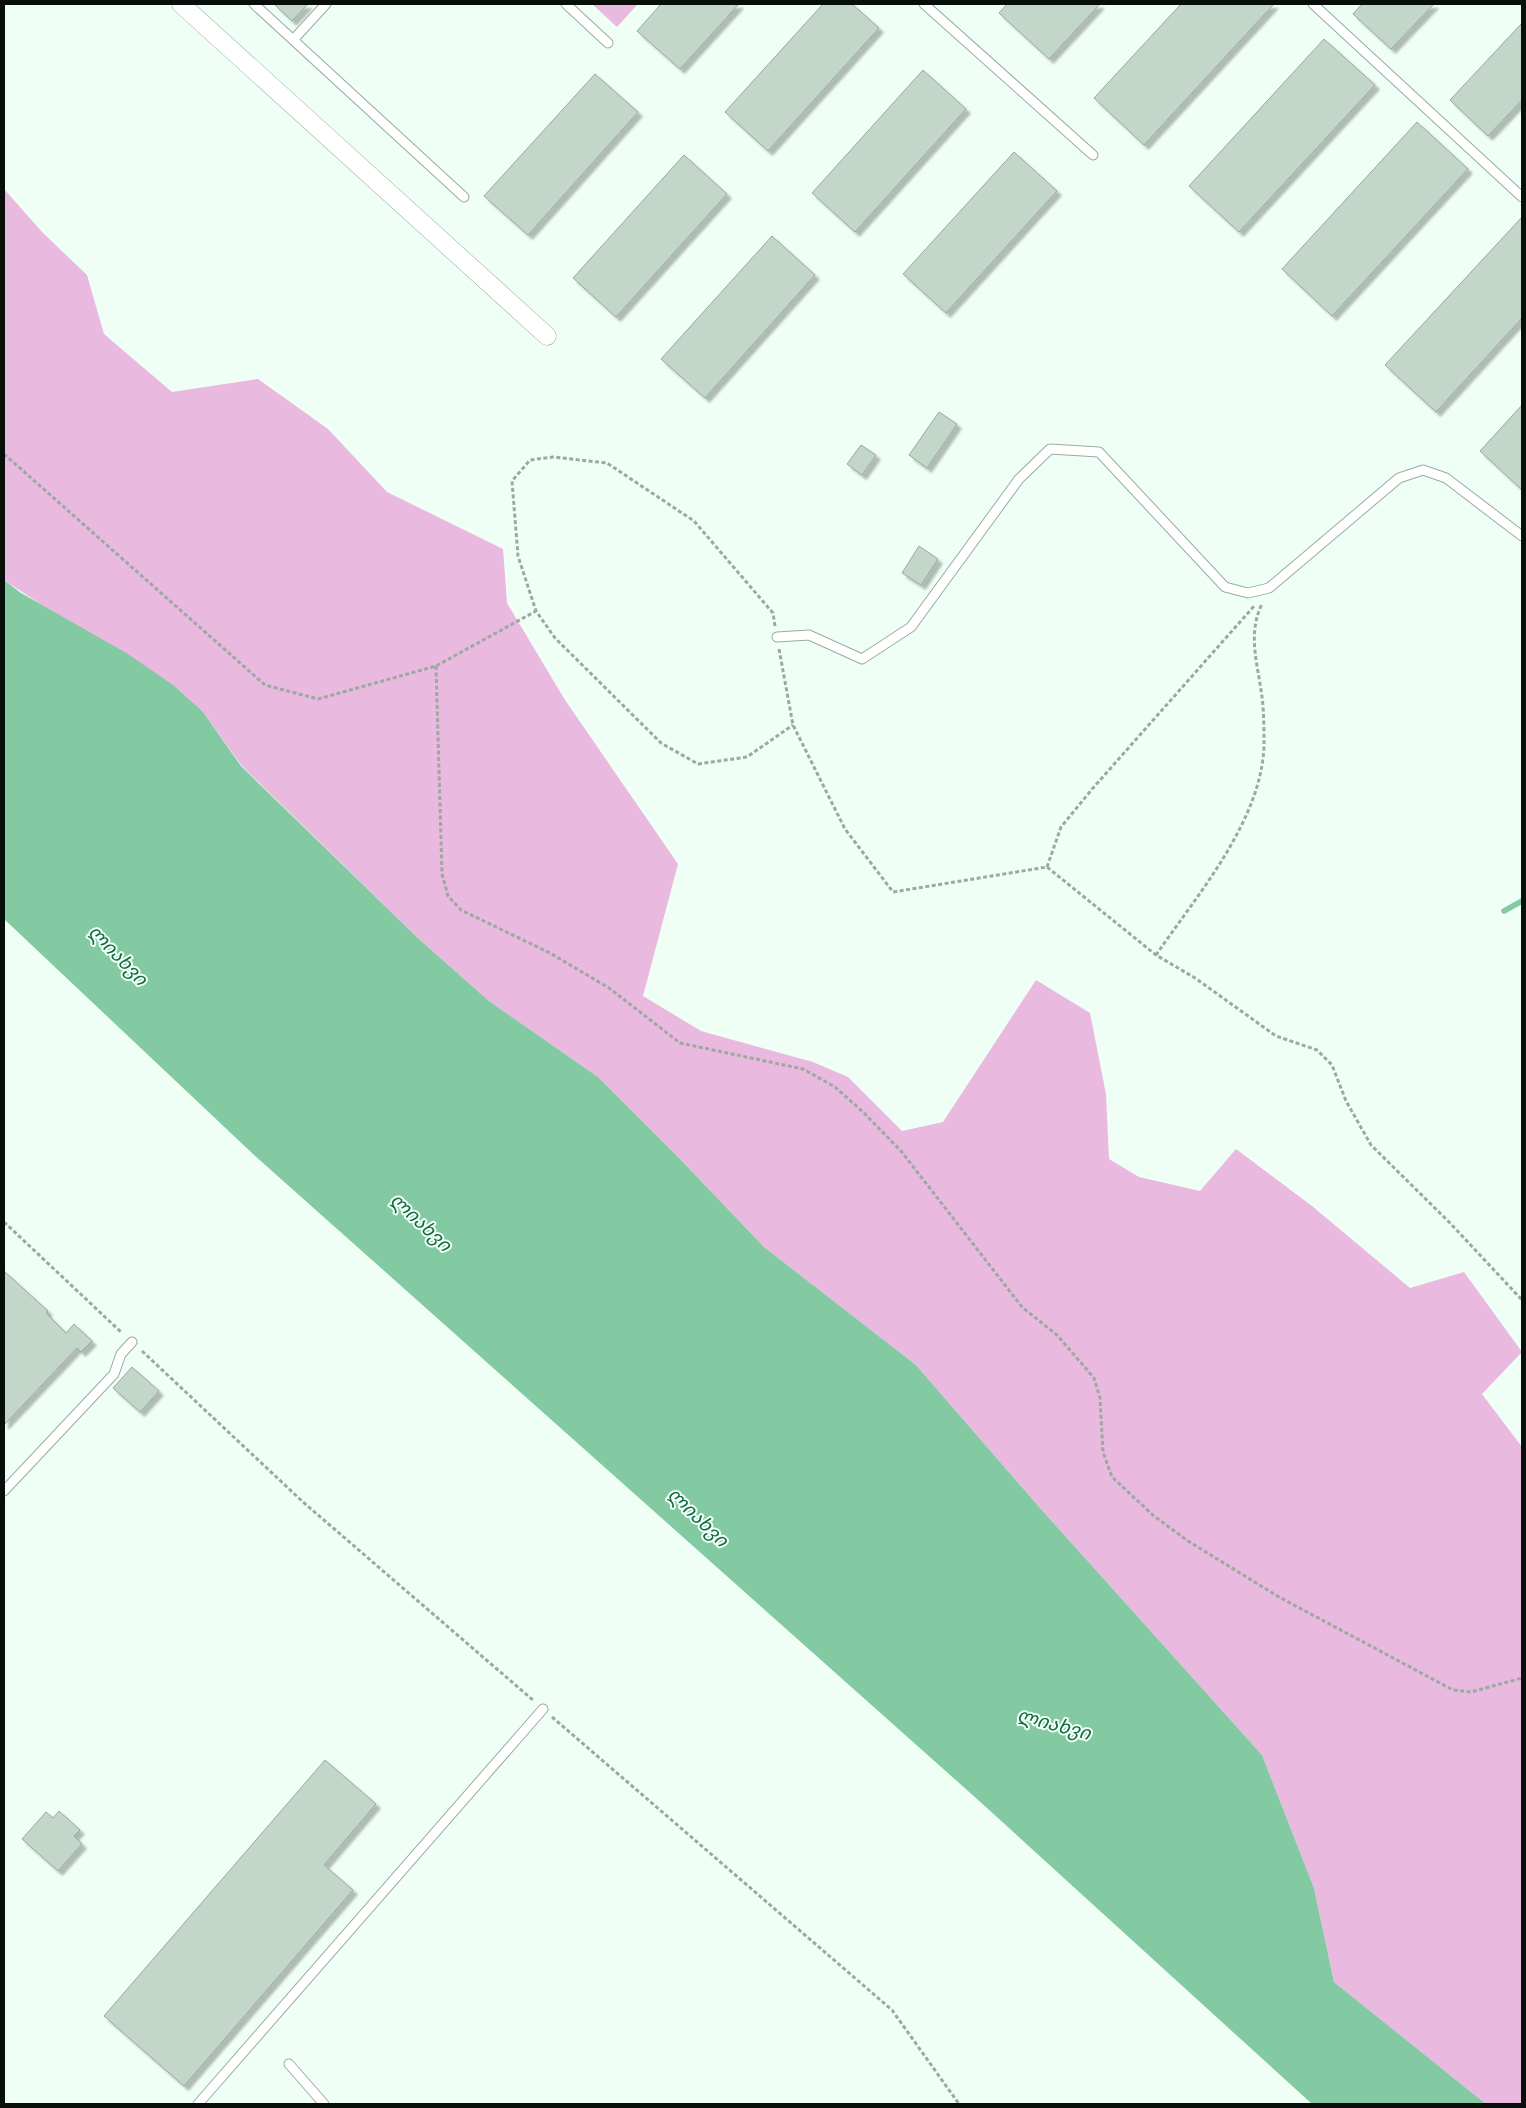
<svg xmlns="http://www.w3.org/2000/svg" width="1526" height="2108" viewBox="0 0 1526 2108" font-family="Cabin,'Noto Sans Georgian',sans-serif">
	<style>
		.green { fill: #e9b9e0 }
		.water { fill: #83caa3 }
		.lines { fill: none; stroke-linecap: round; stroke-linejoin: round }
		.stream { stroke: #83caa3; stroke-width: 5.5 }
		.building { fill: #c2d6ca; stroke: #97a99e; filter: url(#shadow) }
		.service-casing { stroke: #99aca1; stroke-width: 11 }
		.minor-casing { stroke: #99aca1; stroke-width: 19 }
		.path { stroke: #9ca9a1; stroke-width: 3; stroke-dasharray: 4 2.5; stroke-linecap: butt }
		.service { stroke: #fff; stroke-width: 9 }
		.minor { stroke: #fff; stroke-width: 18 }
		.labels { text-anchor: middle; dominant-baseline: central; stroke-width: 4; stroke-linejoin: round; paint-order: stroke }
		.water-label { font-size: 19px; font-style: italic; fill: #136743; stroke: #effff5 }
	</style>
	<defs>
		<filter id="shadow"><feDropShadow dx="4.5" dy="4.5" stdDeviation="1" flood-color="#0004"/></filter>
	</defs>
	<rect width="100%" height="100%" fill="#effff5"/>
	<!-- green -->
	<path class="green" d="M 592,4 L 638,4 L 617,27 Z
		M 4,189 L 43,233 L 87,275 L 104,334 L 172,392 L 258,379 L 328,429 L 387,492 L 503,549 L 507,603 L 565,700 L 678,864 L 643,996 L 701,1031 L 813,1062 L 848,1077 L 902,1131 L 943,1122 L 1036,980 L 1090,1013 L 1106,1094 L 1109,1159 L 1139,1177 L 1200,1191 L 1236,1149 L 1312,1206 L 1410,1288 L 1464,1272 L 1522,1352 L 1482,1394 L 1522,1447 L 1522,2104 L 1486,2104 L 1334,1982 L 1314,1888 L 1262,1755 L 1040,1508 L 916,1365 L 764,1247 L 681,1160 L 598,1077 L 489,1001 L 420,940 L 241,765 L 203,712 L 4,580 Z"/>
	<!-- water -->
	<path class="water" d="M 4,580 L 21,593 L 128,654 L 173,685 L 203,712 L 241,766 L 420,940 L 489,1001 L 598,1077 L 681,1160 L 764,1247 L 916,1365 L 1040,1508 L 1262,1755 L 1314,1888 L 1334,1982 L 1486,2104 L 1312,2104 L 977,1799 L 253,1154 L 4,919 Z"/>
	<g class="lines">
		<!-- stream -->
		<path class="stream" d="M 1504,911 L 1522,901"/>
	</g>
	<!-- building -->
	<path class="building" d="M 274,4 L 308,4 L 292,21 Z
		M 661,4 L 739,4 L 680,69 L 637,31 Z
		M 823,4 L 852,4 L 879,28 L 768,151 L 725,112 Z
		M 1007,4 L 1100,4 L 1049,59 L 999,13 Z
		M 1181,4 L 1274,4 L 1144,145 L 1094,98 Z
		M 1362,4 L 1434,4 L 1391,49 L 1353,14 Z
		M 1522,23 L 1522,100 L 1488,136 L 1450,100 Z
		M 1324,39 L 1375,85 L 1239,232 L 1189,186 Z
		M 923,70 L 966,109 L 855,232 L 812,193 Z
		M 595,74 L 638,112 L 528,235 L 484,196 Z
		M 1417,122 L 1468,169 L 1332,316 L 1282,269 Z
		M 1014,152 L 1057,191 L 946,313 L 903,274 Z
		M 684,155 L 727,194 L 616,317 L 573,278 Z
		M 1522,217 L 1522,318 L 1436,412 L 1385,365 Z
		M 772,236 L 815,275 L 705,398 L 661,359 Z
		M 1522,405 L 1522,490 L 1480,451 Z
		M 939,412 L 957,424 L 927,468 L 909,455 Z
		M 861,445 L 876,455 L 862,475 L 847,464 Z
		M 919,546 L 938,559 L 921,585 L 902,573 Z
		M 4,1271 L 48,1311 L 46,1313 L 66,1333 L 74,1324 L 92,1341 L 81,1352 L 77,1348 L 4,1425 Z
		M 132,1367 L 159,1391 L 140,1412 L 113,1388 Z
		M 325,1760 L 376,1804 L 324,1865 L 353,1890 L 184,2086 L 104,2016 Z
		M 59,1811 L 80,1830 L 74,1836 L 82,1844 L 58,1871 L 22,1839 L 46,1812 L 53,1818 Z"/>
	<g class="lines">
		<defs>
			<path id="service" d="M 254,4 L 464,197
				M 566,4 L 608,43
				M 924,4 L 1093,155
				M 1313,4 L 1522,197
				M 293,40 L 326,4
				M 777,637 L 809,635 L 862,659 L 911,627 L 1019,479 L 1050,449 L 1099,452 L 1225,587 L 1248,593 L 1269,588 L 1399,478 L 1423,470 L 1446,478 L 1522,536
				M 4,1491 L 114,1374 L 121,1354 L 132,1342
				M 289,2064 L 324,2104
				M 198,2104 L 543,1709"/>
			<path id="minor" d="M 181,4 L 547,336"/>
		</defs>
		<!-- service casing -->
		<use href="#service" class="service-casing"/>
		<!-- minor casing -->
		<use href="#minor" class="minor-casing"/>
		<!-- path -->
		<path class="path" d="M 4,454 L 265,685 L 318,699 L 436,666 L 536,611
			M 775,626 L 773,613 L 694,521 L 607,463 L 553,457 L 530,460 L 512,481 L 518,556 L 536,611 L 555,638 L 661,743 L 698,764 L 747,757 L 793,725
			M 779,649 L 793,725 L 845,829 L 893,892 L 1047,867 L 1156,955 L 1195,978 L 1276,1036 L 1317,1050 L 1332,1065 L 1346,1101 L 1371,1145 L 1450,1223 L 1522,1300
			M 436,666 L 442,874 L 448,896 L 461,910 L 550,953 L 609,988 L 680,1043 L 803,1069 L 835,1087 L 863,1112 L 901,1151 L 1022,1307 L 1057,1335 L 1094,1378 L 1100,1398 L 1103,1452 L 1112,1477 L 1154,1516 L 1188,1541 L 1279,1597 L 1453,1690 L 1471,1692 L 1522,1678
			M 1047,867 L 1061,827 L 1093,788 L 1255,605
			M 1156,955 C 1197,895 1261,822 1264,746 C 1264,730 1264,712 1262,697 C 1258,665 1247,634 1262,604
			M 4,1222 L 122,1333
			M 142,1351 L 303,1502 L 534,1701
			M 552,1717 L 892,2010 L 959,2104"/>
		<!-- service -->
		<use href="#service" class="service"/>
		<!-- minor -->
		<use href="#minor" class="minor"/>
	</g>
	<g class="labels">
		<!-- water labels -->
		<g class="water-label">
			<text transform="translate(118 955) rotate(46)">ლიახვი</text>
			<text transform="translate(421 1222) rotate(43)">ლიახვი</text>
			<text transform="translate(698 1517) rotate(44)">ლიახვი</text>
			<text transform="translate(1054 1724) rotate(15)">ლიახვი</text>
		</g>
	</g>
	<!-- border -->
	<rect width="1526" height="2108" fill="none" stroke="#080f0b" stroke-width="10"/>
</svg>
